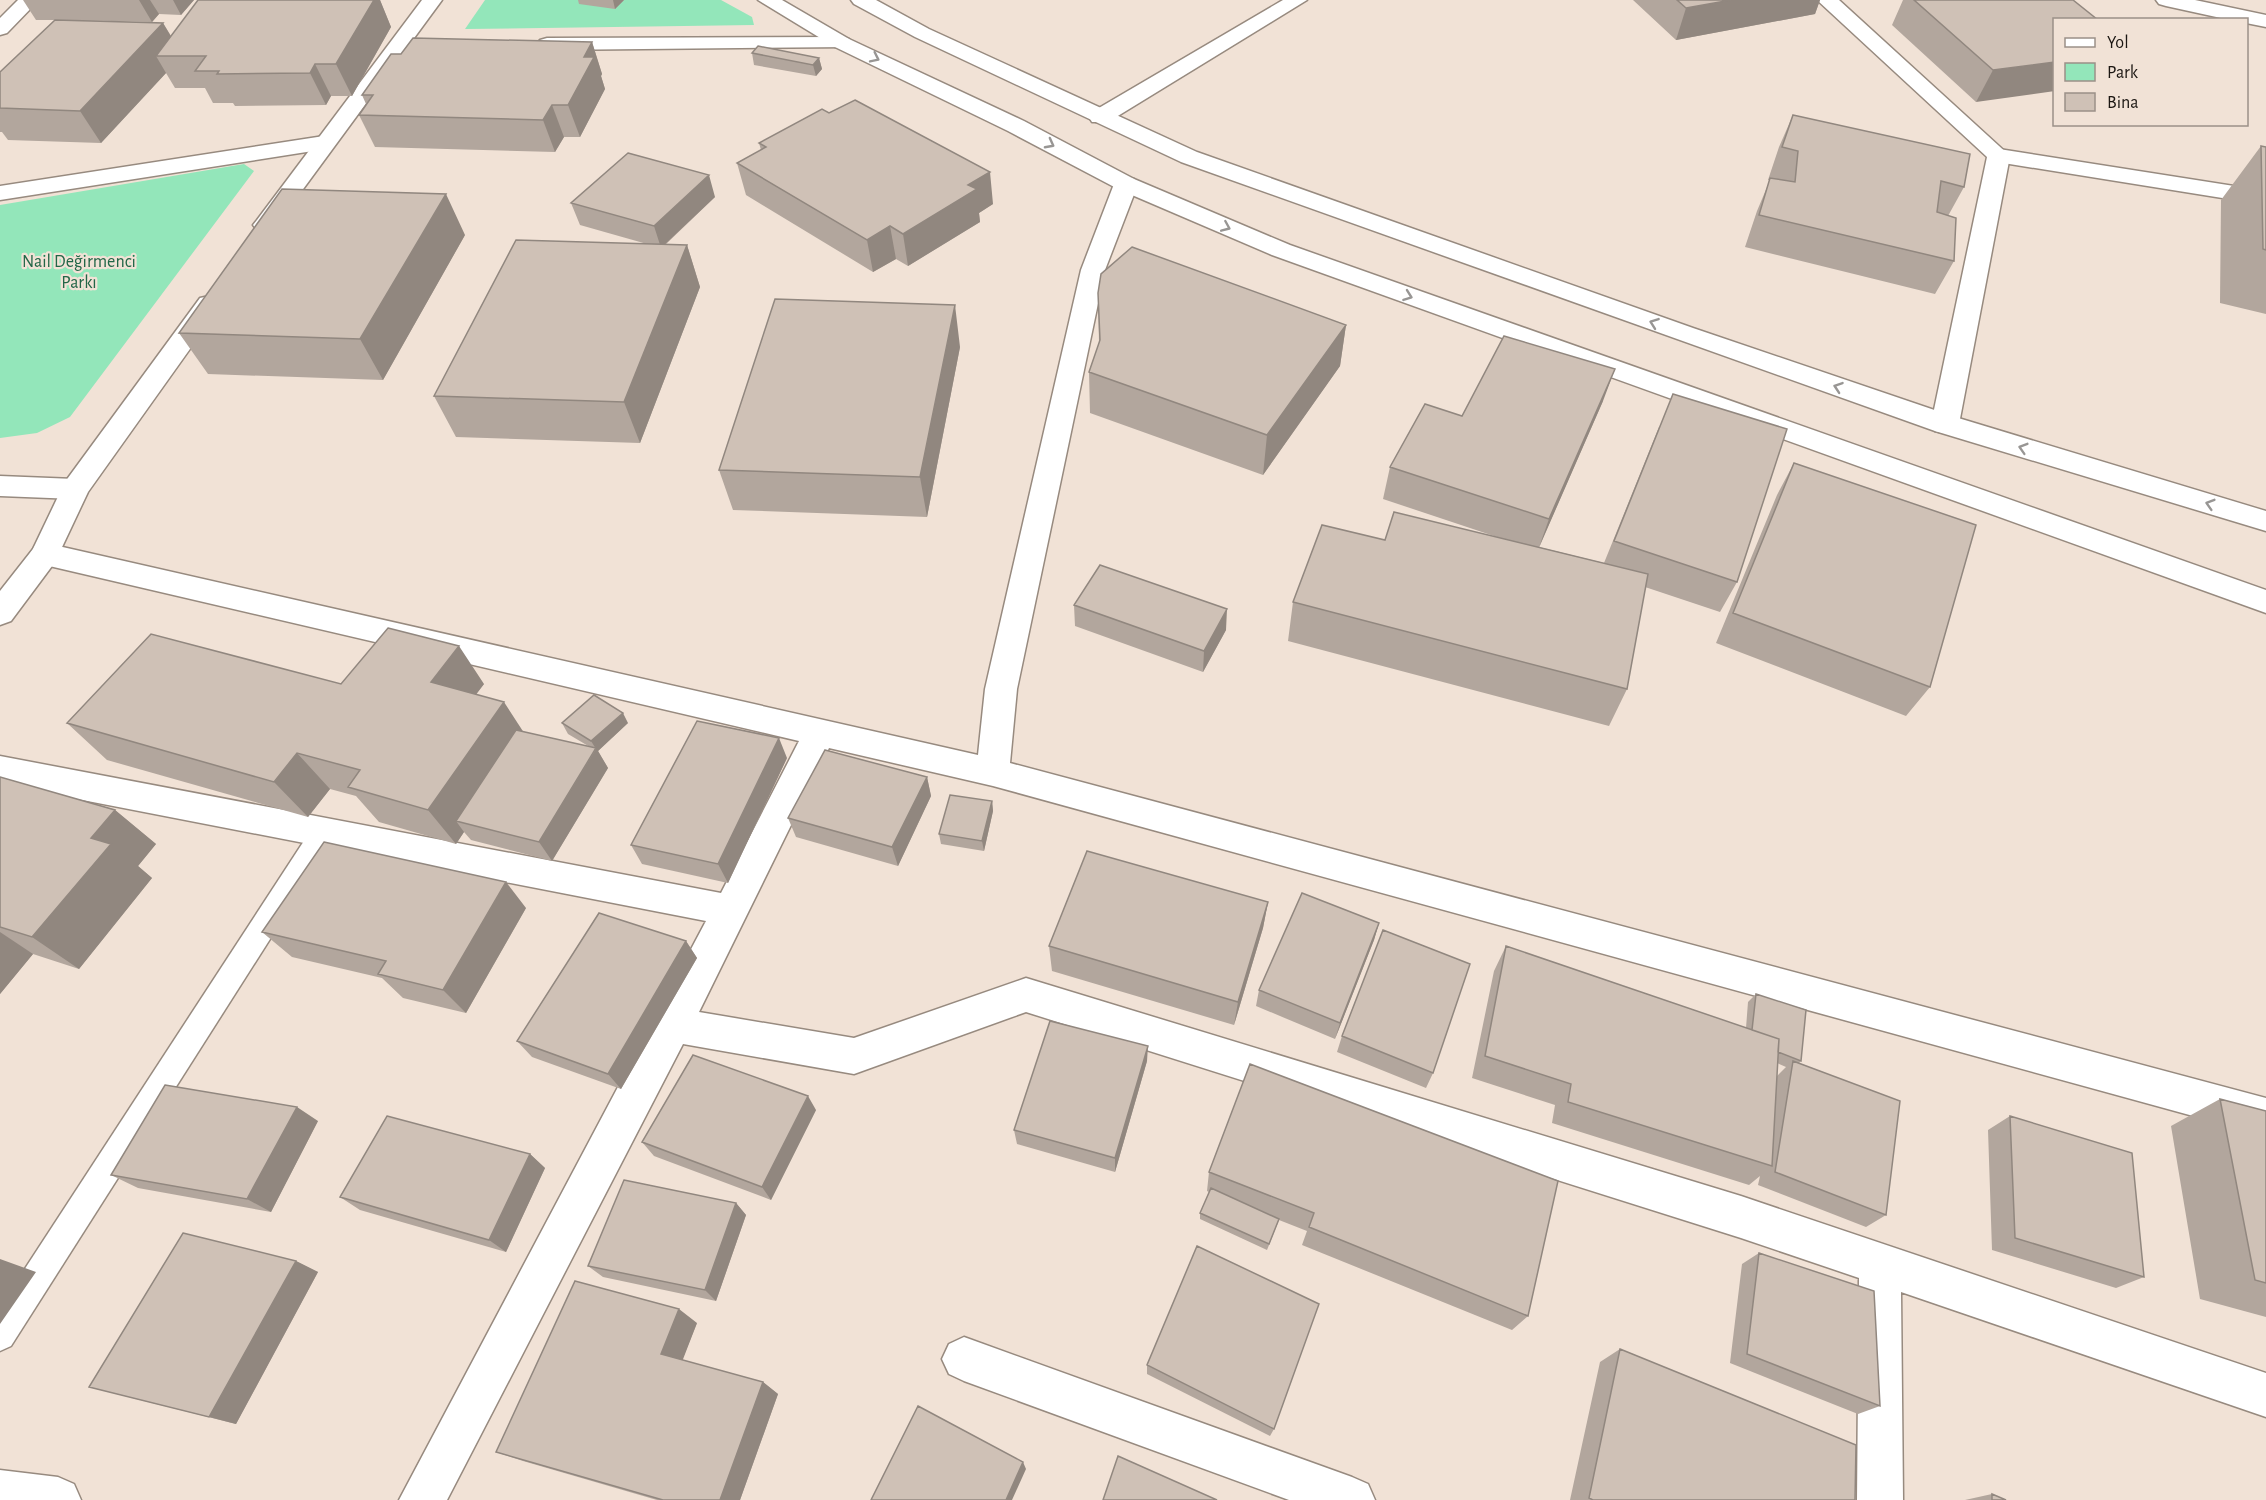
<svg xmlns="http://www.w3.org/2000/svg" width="2266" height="1500" viewBox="0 0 2266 1500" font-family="'Alegreya Sans',sans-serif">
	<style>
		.green { fill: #93e6ba }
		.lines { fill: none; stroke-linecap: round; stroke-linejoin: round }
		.service-casing { stroke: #978a7f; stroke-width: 3 }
		.minor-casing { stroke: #978a7f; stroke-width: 3 }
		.tertiary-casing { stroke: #978a7f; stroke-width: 3 }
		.secondary-casing { stroke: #978a7f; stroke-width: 3 }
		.service { fill: #fff; fill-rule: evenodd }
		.minor { fill: #fff; fill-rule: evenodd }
		.tertiary { fill: #fff; fill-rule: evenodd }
		.secondary { fill: #fff; fill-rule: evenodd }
		.wall { fill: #b2a69d; fill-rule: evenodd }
		.shaded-wall { fill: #91877f }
		.building { fill: #cfc1b6; stroke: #91877f; stroke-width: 1.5 }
		.oneway { stroke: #989694 }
		.labels { text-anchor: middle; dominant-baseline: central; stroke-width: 4.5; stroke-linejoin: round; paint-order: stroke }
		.far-park-label { font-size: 18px; fill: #226647; stroke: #f1e2d6 }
	</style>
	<rect width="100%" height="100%" fill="#f1e2d6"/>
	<!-- green -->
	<path class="green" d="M 485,0 L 721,0 L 752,17 L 754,25 L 465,29 Z
		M 244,164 L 254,171 L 70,417 L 37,433 L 0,438 L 0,205 Z"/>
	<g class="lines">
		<defs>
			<path id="service" d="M 324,821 L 333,824 L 337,832 L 333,840 L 11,1346 L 0,1351 L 0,1307 L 315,824 Z"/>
			<path id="minor" d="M 18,0 L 39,0 L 7,33 L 0,35 L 0,18 Z
				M 1283,0 L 1307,0 L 1108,122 L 1092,122 L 1089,117 L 1092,112 Z
				M 2156,0 L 2195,0 L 2266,15 L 2266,27 L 2246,23 L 2246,20 L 2230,20 L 2166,6 L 2159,4 Z
				M 842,37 L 849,39 L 852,43 L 849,47 L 547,50 L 540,48 L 537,44 L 540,40 L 547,38 Z
				M 324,136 L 332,138 L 335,143 L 332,148 L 0,200 L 0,186 Z
				M 1999,149 L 2266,191 L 2266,205 L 1991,161 L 1988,156 L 1991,151 Z
				M 1126,177 L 1134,179 L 1138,184 L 1105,270 L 1017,689 L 1010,763 L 2266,1098 L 2266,1136 L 993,786 L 829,748 L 699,1012 L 854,1038 L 1026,978 L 1741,1196 L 2266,1373 L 2266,1417 L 1901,1292 L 1903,1500 L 1857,1500 L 1859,1278 L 1741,1238 L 1026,1012 L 854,1074 L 683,1044 L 447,1500 L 399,1500 L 706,921 L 0,784 L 0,756 L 721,893 L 799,741 L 45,565 L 35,562 L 30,554 L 35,546 L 45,543 L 978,755 L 985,689 L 1081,270 L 1114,184 L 1118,179 Z
				M 0,476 L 75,479 L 85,482 L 89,489 L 85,496 L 75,499 L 0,496 Z
				M 964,1337 L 1352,1477 L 1368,1484 L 1375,1500 L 1289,1500 L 964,1381 L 949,1374 L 942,1359 L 949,1344 Z"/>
			<path id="tertiary" d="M 422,0 L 442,0 L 273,230 L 257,230 L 253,225 L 257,220 Z
				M 1817,0 L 1839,0 L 2010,156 L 1959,424 L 1955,431 L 1945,433 L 1935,431 L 1931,424 L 1987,157 Z
				M 209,296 L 218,298 L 222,304 L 88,492 L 55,562 L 11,621 L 0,625 L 0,591 L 33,549 L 65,482 L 200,298 Z
				M 0,1470 L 58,1477 L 74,1484 L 81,1500 L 0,1500 Z"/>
			<path id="secondary" d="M 758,0 L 782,0 L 849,39 L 1024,121 L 1134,179 L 1290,245 L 2266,590 L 2266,613 L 1272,255 L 1118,189 L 1008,131 L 835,47 Z
				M 851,0 L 876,0 L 929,29 L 1197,152 L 1693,328 L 1955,417 L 2266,511 L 2266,531 L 1935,431 L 1181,162 L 915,37 L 854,4 Z"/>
		</defs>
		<!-- service casing -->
		<use href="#service" class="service-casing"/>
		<!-- minor casing -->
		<use href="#minor" class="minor-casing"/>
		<!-- tertiary casing -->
		<use href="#tertiary" class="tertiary-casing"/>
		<!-- secondary casing -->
		<use href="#secondary" class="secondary-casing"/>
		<!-- service -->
		<use href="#service" class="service"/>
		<!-- minor -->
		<use href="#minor" class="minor"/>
		<!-- tertiary -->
		<use href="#tertiary" class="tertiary"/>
		<!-- secondary -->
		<use href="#secondary" class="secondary"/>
	</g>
	<!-- wall -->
	<path class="wall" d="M 23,0 L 194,0 L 181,15 L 159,14 L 152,22 L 73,20 L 163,23 L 171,36 L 198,0 L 380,0 L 391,27 L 352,96 L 331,96 L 326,105 L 235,106 L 233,103 L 213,103 L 205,88 L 175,88 L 166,73 L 101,143 L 8,140 L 2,132 L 0,132 L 0,72 L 55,20 L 36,20 Z
		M 578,0 L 624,0 L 615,9 L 579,4 Z
		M 1633,0 L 1820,0 L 1815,14 L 1676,40 Z
		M 1903,0 L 2073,0 L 1976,102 L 1892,25 Z
		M 592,42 L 602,74 L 601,76 L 605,89 L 580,137 L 564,137 L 555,152 L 375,147 L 359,115 L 366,104 L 362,95 L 401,54 Z
		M 752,53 L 819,58 L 822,69 L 816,76 L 754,65 Z
		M 1793,115 L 1964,187 L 1948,216 L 1954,261 L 1935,294 L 1745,247 L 1757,211 L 1770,180 L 1768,180 L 1779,147 Z
		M 759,143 L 993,204 L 979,213 L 980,222 L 908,266 L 896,259 L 873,272 L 746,195 L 737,163 L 761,150 Z
		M 2261,146 L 2266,147 L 2266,314 L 2220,303 L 2221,200 Z
		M 715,197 L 665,245 L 687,245 L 700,287 L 640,443 L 456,437 L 434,396 L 647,244 L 580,225 L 571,203 Z
		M 465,235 L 383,380 L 208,374 L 179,333 Z
		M 1098,293 L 1346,325 L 1340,366 L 1263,475 L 1090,413 L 1089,372 L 1099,343 Z
		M 960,347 L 927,517 L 733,510 L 719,470 Z
		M 1603,401 L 1539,547 L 1604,563 L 1659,427 L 1737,582 L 1720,612 L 1645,587 L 1627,689 L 1609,726 L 1288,641 L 1293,602 L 1385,540 L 1500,538 L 1383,499 L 1390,467 L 1462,416 Z
		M 1794,463 L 1930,687 L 1906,716 L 1716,643 L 1777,495 Z
		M 1074,605 L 1226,630 L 1203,672 L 1075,626 Z
		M 341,684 L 484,684 L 475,695 L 523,732 L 590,747 L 568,734 L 562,723 L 628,723 L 598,751 L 608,768 L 552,861 L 471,840 L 464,832 L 456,844 L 379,822 L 356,796 L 330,789 L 308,817 L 107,760 L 67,723 Z
		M 787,758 L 728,883 L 642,864 L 631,845 Z
		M 0,777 L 115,810 L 156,844 L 138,866 L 152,878 L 79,969 L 33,954 L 0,994 Z
		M 927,777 L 931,796 L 898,866 L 796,837 L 788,818 Z
		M 992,801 L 993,811 L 984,851 L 941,844 L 939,834 Z
		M 1268,902 L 1263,928 L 1234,1025 L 1052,971 L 1049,946 Z
		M 526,908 L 466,1013 L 403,998 L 382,978 L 292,957 L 262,932 Z
		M 1379,923 L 1374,940 L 1335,1039 L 1256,1006 L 1259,990 Z
		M 686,941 L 697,958 L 621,1089 L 532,1057 L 517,1041 Z
		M 1506,946 L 1746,1028 L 1748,1002 L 1756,994 L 1801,1061 L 1799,1063 L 1886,1215 L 1866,1227 L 1758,1185 L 1760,1176 L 1749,1185 L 1552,1123 L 1555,1105 L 1472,1078 L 1494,971 ZM 1777,1063 L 1786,1067 L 1777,1076 Z
		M 1342,1036 L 1433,1073 L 1426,1088 L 1337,1052 Z
		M 1147,1061 L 1115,1172 L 1017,1144 L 1014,1130 Z
		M 1250,1064 L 1528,1316 L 1512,1330 L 1302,1245 L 1307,1231 L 1279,1220 L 1267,1250 L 1200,1219 L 1200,1213 L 1209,1192 L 1207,1191 L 1209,1172 Z
		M 2220,1099 L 2266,1111 L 2266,1317 L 2200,1299 L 2171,1126 Z
		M 816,1110 L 771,1200 L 654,1156 L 642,1142 Z
		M 2010,1116 L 2144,1277 L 2116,1288 L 1992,1250 L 1988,1130 Z
		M 318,1121 L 271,1212 L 138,1188 L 111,1175 Z
		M 530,1154 L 545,1168 L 506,1252 L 360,1210 L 340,1197 Z
		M 736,1203 L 746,1215 L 716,1301 L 603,1277 L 588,1266 Z
		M 1759,1253 L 1880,1406 L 1858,1414 L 1730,1363 L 1742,1264 Z
		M 296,1261 L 318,1272 L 236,1424 L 89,1387 Z
		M 697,1323 L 682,1360 L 763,1382 L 778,1394 L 740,1500 L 657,1500 L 523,1461 L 496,1452 Z
		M 1620,1349 L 1855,1500 L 1570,1500 L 1600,1362 Z
		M 1147,1365 L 1274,1429 L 1270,1436 L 1147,1374 Z
		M 1992,1494 L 2006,1500 L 1965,1500 Z"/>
	<!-- shaded-wall -->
	<path class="shaded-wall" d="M 139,0 L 150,0 L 159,14 L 152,22 Z
		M 173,0 L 194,0 L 181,15 Z
		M 374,0 L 380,0 L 391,27 L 352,96 L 336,64 Z
		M 613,0 L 624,0 L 615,9 Z
		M 1731,0 L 1820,0 L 1815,14 L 1676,40 L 1686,8 Z
		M 163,23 L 182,55 L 156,56 L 166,73 L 101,143 L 80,111 Z
		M 592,42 L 602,74 L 601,76 L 605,89 L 580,137 L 568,105 L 584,57 Z
		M 819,58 L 822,69 L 816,76 L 813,65 Z
		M 2055,62 L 2055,91 L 1976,102 L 1993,70 Z
		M 315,64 L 331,96 L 326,105 L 310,73 Z
		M 552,105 L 564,137 L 555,152 L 543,120 Z
		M 990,172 L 993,204 L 979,213 L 980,222 L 908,266 L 903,234 L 968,185 Z
		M 709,175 L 715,197 L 661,248 L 654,226 Z
		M 446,194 L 465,235 L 383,380 L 360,339 Z
		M 890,226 L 896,259 L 873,272 L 867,240 Z
		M 687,245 L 700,287 L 640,443 L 624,402 Z
		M 955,305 L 960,347 L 927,517 L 920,477 Z
		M 1346,325 L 1340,366 L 1263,475 L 1267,435 Z
		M 1615,369 L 1603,401 L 1538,550 L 1549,519 Z
		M 1227,609 L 1226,630 L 1203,672 L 1204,651 Z
		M 459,646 L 484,684 L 457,720 L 431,682 Z
		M 504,702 L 528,739 L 456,821 L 464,832 L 456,844 L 428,810 Z
		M 623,713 L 628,723 L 598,751 L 608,768 L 552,861 L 539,842 L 596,749 L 591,741 Z
		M 779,738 L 787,758 L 728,883 L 718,864 Z
		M 297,753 L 330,789 L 308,817 L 274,782 Z
		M 927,777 L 931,796 L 898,866 L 892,847 Z
		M 992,801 L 993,811 L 984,851 L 982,841 Z
		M 115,810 L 156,844 L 138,866 L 152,878 L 79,969 L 32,937 L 91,838 Z
		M 506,882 L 526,908 L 466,1013 L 443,990 Z
		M 1268,902 L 1263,928 L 1234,1025 L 1238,1002 Z
		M 1379,923 L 1374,940 L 1335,1039 L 1340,1023 Z
		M 0,932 L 33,954 L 0,994 Z
		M 686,941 L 697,958 L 621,1089 L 608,1074 Z
		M 1148,1046 L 1147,1061 L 1115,1172 L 1115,1158 Z
		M 808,1096 L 816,1110 L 771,1200 L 762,1187 Z
		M 297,1107 L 318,1121 L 271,1212 L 247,1199 Z
		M 530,1154 L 545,1168 L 506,1252 L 489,1240 Z
		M 736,1203 L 746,1215 L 716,1301 L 705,1290 Z
		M 0,1259 L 36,1272 L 0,1324 Z
		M 296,1261 L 318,1272 L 236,1424 L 209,1417 Z
		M 679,1309 L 697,1323 L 680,1367 L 661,1354 Z
		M 763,1382 L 778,1394 L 740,1500 L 720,1500 Z
		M 1023,1462 L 1026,1469 L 1012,1500 L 1006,1500 Z"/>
	<!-- building -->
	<path class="building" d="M 198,0 L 374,0 L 336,64 L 315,64 L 310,73 L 217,74 L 219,71 L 195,71 L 206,56 L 156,56 Z
		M 1677,0 L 1731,0 L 1686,8 Z
		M 1914,0 L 2073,0 L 2098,20 L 2055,20 L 2055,62 L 1993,70 Z
		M 55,20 L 163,23 L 80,111 L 0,108 L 0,72 Z
		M 413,38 L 592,42 L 584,57 L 594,57 L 568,105 L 552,105 L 543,120 L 359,115 L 373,95 L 362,95 L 391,54 L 401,54 Z
		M 758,46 L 819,58 L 813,65 L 752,53 Z
		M 855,100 L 990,172 L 968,185 L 977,189 L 903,234 L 890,226 L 867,240 L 737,163 L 766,147 L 759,143 L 822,109 L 829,113 Z
		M 1793,115 L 1970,154 L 1964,187 L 1941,181 L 1937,212 L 1956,218 L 1954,261 L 1759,215 L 1770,178 L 1795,182 L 1798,151 L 1782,147 Z
		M 2261,146 L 2266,147 L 2266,250 L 2263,249 Z
		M 628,153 L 709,175 L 654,226 L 571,203 Z
		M 282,189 L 446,194 L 360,339 L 179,333 Z
		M 516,240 L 687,245 L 624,402 L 434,396 Z
		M 1132,247 L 1346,325 L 1267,435 L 1089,372 L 1100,340 L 1098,293 L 1101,274 Z
		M 775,299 L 955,305 L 920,477 L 719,470 Z
		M 1504,336 L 1615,369 L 1549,519 L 1390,467 L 1425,404 L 1462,416 Z
		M 1673,394 L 1787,429 L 1737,582 L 1614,541 Z
		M 1794,463 L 1976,525 L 1930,687 L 1733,613 Z
		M 1394,512 L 1648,574 L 1627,689 L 1293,602 L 1322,525 L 1385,540 Z
		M 1100,565 L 1227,609 L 1204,651 L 1074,605 Z
		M 388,628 L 459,646 L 431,682 L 504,702 L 428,810 L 348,787 L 360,770 L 297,753 L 274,782 L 67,723 L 151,634 L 341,684 Z
		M 594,695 L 623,713 L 591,741 L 562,723 Z
		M 697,721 L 779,738 L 718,864 L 631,845 Z
		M 516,730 L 596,748 L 539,842 L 456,821 Z
		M 825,750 L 927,777 L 892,847 L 788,818 Z
		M 0,777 L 115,810 L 91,838 L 111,844 L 32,937 L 0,927 Z
		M 950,795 L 992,801 L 982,841 L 939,834 Z
		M 324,842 L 506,882 L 443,990 L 378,974 L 386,961 L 262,932 Z
		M 1087,851 L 1268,902 L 1238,1002 L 1049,946 Z
		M 1302,893 L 1379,923 L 1340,1023 L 1259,990 Z
		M 599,913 L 686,941 L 608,1074 L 517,1041 Z
		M 1383,930 L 1470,964 L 1433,1073 L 1342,1036 Z
		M 1506,946 L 1779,1039 L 1772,1166 L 1568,1102 L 1571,1084 L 1485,1056 Z
		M 1756,994 L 1806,1010 L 1801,1061 L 1778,1052 L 1779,1039 L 1752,1030 Z
		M 1050,1021 L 1148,1046 L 1115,1158 L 1014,1130 Z
		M 693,1055 L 808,1096 L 762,1187 L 642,1142 Z
		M 1793,1061 L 1900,1101 L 1886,1215 L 1775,1172 Z
		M 1250,1064 L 1558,1181 L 1528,1316 L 1309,1227 L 1314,1213 L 1209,1172 Z
		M 165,1085 L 297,1107 L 247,1199 L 111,1175 Z
		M 2220,1099 L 2266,1111 L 2266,1283 L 2255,1280 Z
		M 387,1116 L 530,1154 L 489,1240 L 340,1197 Z
		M 2010,1116 L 2132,1153 L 2144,1277 L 2015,1238 Z
		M 624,1180 L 736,1203 L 705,1290 L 588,1266 Z
		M 1211,1188 L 1279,1219 L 1269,1244 L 1200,1213 Z
		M 183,1233 L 296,1261 L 209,1417 L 89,1387 Z
		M 1197,1246 L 1319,1304 L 1274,1429 L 1147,1365 Z
		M 1759,1253 L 1874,1291 L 1880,1406 L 1747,1354 Z
		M 575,1281 L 679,1309 L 661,1354 L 763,1382 L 720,1500 L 663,1500 L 496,1452 Z
		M 1620,1349 L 1856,1445 L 1855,1500 L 1593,1500 L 1589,1498 Z
		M 918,1406 L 1023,1462 L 1006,1500 L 871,1500 Z
		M 1118,1456 L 1217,1500 L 1103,1500 Z
		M 1992,1494 L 2006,1500 L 1992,1500 Z"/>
	<!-- one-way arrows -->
	<defs><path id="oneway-chevron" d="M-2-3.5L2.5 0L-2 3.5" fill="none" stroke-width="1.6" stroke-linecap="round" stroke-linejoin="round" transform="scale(1.5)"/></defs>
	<g class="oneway">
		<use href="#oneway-chevron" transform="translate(875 58) rotate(26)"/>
		<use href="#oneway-chevron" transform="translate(1050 144) rotate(28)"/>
		<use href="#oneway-chevron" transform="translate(1226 227) rotate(23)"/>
		<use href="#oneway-chevron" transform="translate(1408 296) rotate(20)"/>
		<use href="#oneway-chevron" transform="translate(1654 323) rotate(-160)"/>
		<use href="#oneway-chevron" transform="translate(1838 387) rotate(-161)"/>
		<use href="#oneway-chevron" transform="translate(2023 448) rotate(-163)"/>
		<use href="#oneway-chevron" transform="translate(2210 504) rotate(-163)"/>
	</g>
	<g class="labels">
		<!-- far-park labels -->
		<g class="far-park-label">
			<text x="79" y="262">Nail Değirmenci<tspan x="79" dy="21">Parkı</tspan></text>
		</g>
	</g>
	<!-- legend -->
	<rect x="2053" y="18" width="195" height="108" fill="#f1e2d6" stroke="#9b9088" stroke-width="1.5"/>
	<rect x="2065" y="38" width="30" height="9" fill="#ffffff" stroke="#9b9088" stroke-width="1.5"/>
	<text x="2107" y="48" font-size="18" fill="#1b1612">Yol</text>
	<rect x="2065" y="63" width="30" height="18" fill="#93e6ba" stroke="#9b9088" stroke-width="1.5"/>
	<text x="2107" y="78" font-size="18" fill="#1b1612">Park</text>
	<rect x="2065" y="93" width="30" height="18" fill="#cfc1b6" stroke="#9b9088" stroke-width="1.5"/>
	<text x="2107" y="108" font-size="18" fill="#1b1612">Bina</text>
</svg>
